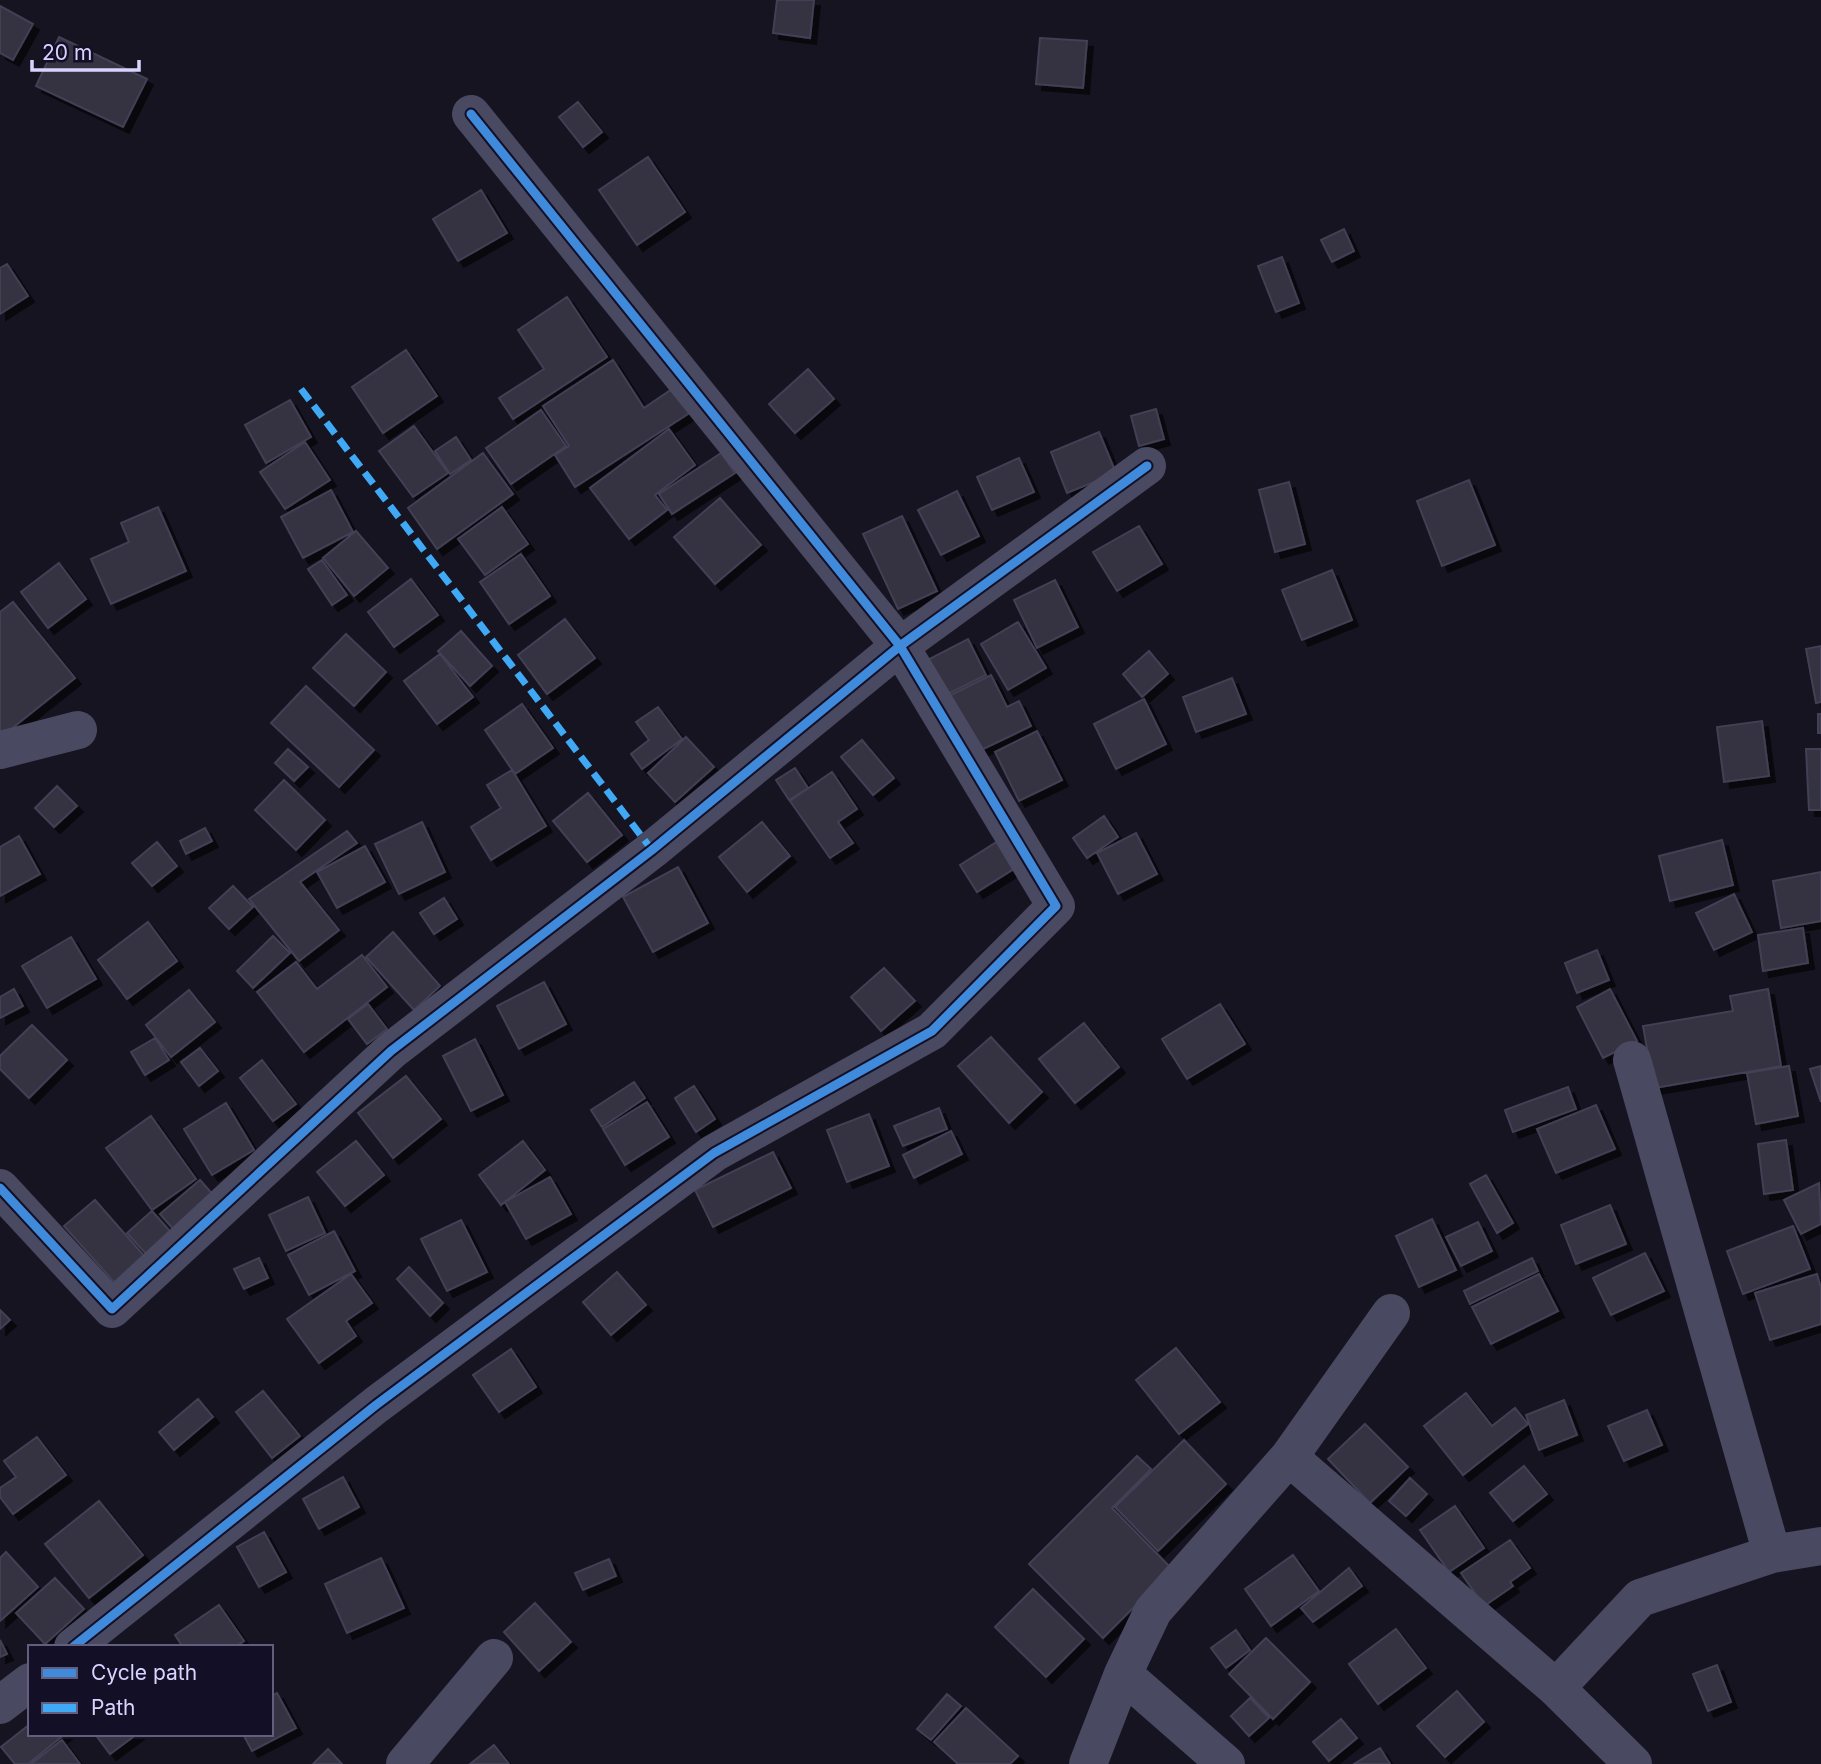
<svg xmlns="http://www.w3.org/2000/svg" width="1821" height="1764" viewBox="0 0 1821 1764" font-family="Inter,sans-serif">
	<style>
		.building { fill: #343243; stroke: #433f54; stroke-width: 2; filter: url(#shadow) }
		.lines { fill: none; stroke-linecap: round; stroke-linejoin: round }
		.minor { stroke: #4a4962; stroke-width: 38 }
		.quiet { stroke: #3fa9f5; stroke-width: 7; stroke-dasharray: 14 7; stroke-linecap: butt }
		.cycleway-casing { stroke: #130f26; stroke-width: 13 }
		.cycleway { stroke: #408adc; stroke-width: 9 }
	</style>
	<defs>
		<filter id="shadow"><feDropShadow dx="6" dy="6" stdDeviation="0" flood-color="#0009"/></filter>
	</defs>
	<rect width="100%" height="100%" fill="#161421"/>
	<!-- building -->
	<path class="building" d="M 777,0 L 814,0 L 810,38 L 773,33 Z
		M 0,6 L 33,24 L 13,60 L 0,53 Z
		M 59,37 L 147,79 L 123,127 L 36,86 Z
		M 1040,38 L 1087,41 L 1083,88 L 1036,84 Z
		M 578,102 L 602,132 L 583,147 L 559,117 Z
		M 648,157 L 685,212 L 637,245 L 599,190 Z
		M 481,190 L 507,233 L 458,261 L 433,219 Z
		M 1344,229 L 1354,251 L 1332,262 L 1321,240 Z
		M 1282,257 L 1299,303 L 1276,312 L 1258,266 Z
		M 7,264 L 28,296 L 0,314 L 0,268 Z
		M 567,297 L 607,357 L 513,419 L 499,398 L 544,369 L 518,330 Z
		M 406,350 L 437,396 L 383,433 L 352,387 Z
		M 613,360 L 644,408 L 675,387 L 691,412 L 575,487 L 555,455 L 569,446 L 543,406 Z
		M 808,369 L 834,399 L 795,433 L 769,404 Z
		M 290,400 L 311,437 L 266,463 L 245,425 Z
		M 1156,409 L 1164,439 L 1139,446 L 1131,416 Z
		M 541,410 L 566,446 L 511,484 L 486,448 Z
		M 414,426 L 448,473 L 413,497 L 379,451 Z
		M 669,429 L 695,465 L 655,495 L 667,510 L 629,539 L 590,488 Z
		M 1099,432 L 1116,473 L 1067,493 L 1051,452 Z
		M 456,437 L 471,460 L 450,474 L 435,451 Z
		M 305,442 L 330,480 L 285,509 L 260,472 Z
		M 483,453 L 513,494 L 437,549 L 408,508 Z
		M 721,453 L 735,473 L 672,514 L 659,494 Z
		M 1019,458 L 1034,492 L 992,510 L 977,477 Z
		M 1469,480 L 1495,545 L 1442,566 L 1417,501 Z
		M 1289,482 L 1305,544 L 1275,552 L 1259,490 Z
		M 331,490 L 353,532 L 303,558 L 281,517 Z
		M 957,491 L 979,536 L 941,555 L 918,510 Z
		M 720,498 L 761,545 L 715,584 L 674,537 Z
		M 158,507 L 186,571 L 111,604 L 91,559 L 129,542 L 121,523 Z
		M 502,507 L 528,544 L 485,575 L 458,539 Z
		M 902,516 L 937,591 L 898,609 L 863,534 Z
		M 1139,526 L 1162,564 L 1117,591 L 1093,552 Z
		M 356,531 L 388,568 L 354,596 L 323,558 Z
		M 521,554 L 550,596 L 509,624 L 480,582 Z
		M 322,560 L 347,595 L 332,605 L 308,569 Z
		M 59,563 L 86,599 L 48,628 L 21,592 Z
		M 1332,570 L 1352,620 L 1302,640 L 1282,590 Z
		M 411,579 L 438,615 L 394,647 L 368,612 Z
		M 1055,580 L 1078,627 L 1037,648 L 1014,600 Z
		M 13,602 L 75,678 L 0,738 L 0,612 Z
		M 565,619 L 595,658 L 547,694 L 518,655 Z
		M 1018,622 L 1046,668 L 1008,690 L 981,644 Z
		M 461,631 L 492,666 L 470,686 L 438,651 Z
		M 346,634 L 386,672 L 354,706 L 313,668 Z
		M 968,639 L 986,675 L 938,699 L 920,664 Z
		M 1821,646 L 1821,702 L 1816,703 L 1806,649 Z
		M 1149,651 L 1168,674 L 1142,697 L 1123,674 Z
		M 440,654 L 473,697 L 437,724 L 404,681 Z
		M 991,675 L 1007,707 L 1019,701 L 1031,726 L 975,753 L 947,697 Z
		M 1232,678 L 1246,714 L 1196,732 L 1183,697 Z
		M 306,686 L 374,750 L 339,787 L 271,723 Z
		M 1144,699 L 1166,744 L 1116,769 L 1094,724 Z
		M 522,704 L 553,748 L 515,774 L 485,730 Z
		M 658,707 L 682,739 L 642,769 L 631,754 L 649,740 L 636,722 Z
		M 1818,714 L 1821,714 L 1821,733 L 1818,733 Z
		M 1762,721 L 1769,776 L 1724,782 L 1717,727 Z
		M 1037,731 L 1062,780 L 1019,801 L 995,752 Z
		M 686,737 L 714,767 L 675,802 L 648,773 Z
		M 862,740 L 894,778 L 873,795 L 841,757 Z
		M 288,749 L 308,767 L 294,781 L 275,763 Z
		M 1806,749 L 1821,749 L 1821,810 L 1809,810 Z
		M 795,768 L 808,788 L 789,800 L 776,780 Z
		M 512,770 L 546,826 L 491,860 L 471,827 L 501,808 L 487,785 Z
		M 832,772 L 857,809 L 838,822 L 853,843 L 830,858 L 790,801 Z
		M 284,780 L 325,820 L 296,850 L 255,810 Z
		M 57,786 L 77,806 L 54,827 L 35,808 Z
		M 588,793 L 622,835 L 587,862 L 553,821 Z
		M 1104,816 L 1118,837 L 1087,858 L 1073,838 Z
		M 422,822 L 445,872 L 399,894 L 375,844 Z
		M 762,822 L 790,856 L 747,892 L 719,857 Z
		M 205,828 L 212,841 L 186,854 L 180,841 Z
		M 347,831 L 357,843 L 300,882 L 339,930 L 299,961 L 249,899 Z
		M 1136,833 L 1157,874 L 1118,894 L 1097,853 Z
		M 19,836 L 40,874 L 0,896 L 0,847 Z
		M 1003,838 L 1020,865 L 977,892 L 960,865 Z
		M 1722,840 L 1733,885 L 1670,901 L 1659,856 Z
		M 157,842 L 177,866 L 152,886 L 132,863 Z
		M 365,846 L 385,882 L 337,908 L 317,872 Z
		M 678,867 L 708,923 L 653,952 L 623,897 Z
		M 1821,872 L 1821,921 L 1781,928 L 1773,881 Z
		M 233,886 L 253,907 L 229,929 L 209,908 Z
		M 1734,894 L 1752,932 L 1714,950 L 1696,913 Z
		M 444,898 L 457,919 L 434,934 L 420,913 Z
		M 148,922 L 177,961 L 127,999 L 98,960 Z
		M 1803,928 L 1808,963 L 1763,971 L 1758,935 Z
		M 393,932 L 440,986 L 414,1010 L 366,957 Z
		M 273,936 L 290,953 L 253,988 L 237,971 Z
		M 71,937 L 96,979 L 47,1008 L 22,966 Z
		M 1597,950 L 1609,980 L 1577,993 L 1565,963 Z
		M 362,955 L 387,987 L 304,1052 L 257,992 L 296,962 L 317,989 Z
		M 884,968 L 915,1001 L 881,1031 L 851,997 Z
		M 544,982 L 566,1024 L 519,1049 L 497,1006 Z
		M 14,989 L 23,1006 L 0,1018 L 0,997 Z
		M 1610,989 L 1637,1041 L 1603,1058 L 1577,1007 Z
		M 1768,989 L 1781,1066 L 1654,1088 L 1643,1026 L 1733,1011 L 1730,996 Z
		M 189,990 L 215,1022 L 171,1057 L 146,1025 Z
		M 368,1004 L 387,1029 L 367,1044 L 348,1019 Z
		M 1220,1004 L 1245,1044 L 1187,1079 L 1162,1039 Z
		M 1084,1023 L 1119,1067 L 1075,1103 L 1039,1059 Z
		M 32,1025 L 67,1060 L 29,1098 L 0,1069 L 0,1056 Z
		M 991,1037 L 1042,1092 L 1009,1123 L 958,1066 Z
		M 155,1038 L 169,1060 L 145,1075 L 131,1052 Z
		M 475,1039 L 503,1095 L 471,1111 L 443,1056 Z
		M 200,1048 L 218,1071 L 199,1086 L 181,1062 Z
		M 262,1060 L 296,1104 L 273,1121 L 240,1078 Z
		M 1789,1066 L 1798,1116 L 1756,1124 L 1747,1073 Z
		M 1821,1066 L 1821,1102 L 1810,1069 Z
		M 406,1076 L 441,1119 L 393,1158 L 358,1113 Z
		M 634,1082 L 645,1098 L 602,1127 L 591,1110 Z
		M 694,1086 L 715,1119 L 696,1132 L 675,1098 Z
		M 1568,1087 L 1576,1109 L 1513,1132 L 1505,1110 Z
		M 647,1102 L 669,1137 L 625,1165 L 603,1129 Z
		M 226,1103 L 254,1150 L 212,1175 L 184,1129 Z
		M 1596,1105 L 1615,1149 L 1556,1173 L 1537,1129 Z
		M 939,1108 L 947,1129 L 903,1146 L 894,1126 Z
		M 869,1114 L 889,1166 L 847,1182 L 827,1130 Z
		M 151,1116 L 196,1179 L 152,1210 L 106,1148 Z
		M 951,1131 L 962,1154 L 914,1178 L 903,1155 Z
		M 1786,1140 L 1793,1190 L 1764,1194 L 1758,1144 Z
		M 356,1141 L 384,1175 L 345,1206 L 317,1172 Z
		M 523,1141 L 545,1170 L 501,1205 L 479,1175 Z
		M 773,1152 L 791,1188 L 713,1227 L 695,1190 Z
		M 1486,1175 L 1513,1223 L 1497,1233 L 1470,1184 Z
		M 550,1177 L 571,1214 L 526,1239 L 505,1202 Z
		M 200,1180 L 216,1198 L 176,1232 L 160,1214 Z
		M 1819,1183 L 1821,1224 L 1801,1234 L 1784,1200 Z
		M 308,1197 L 325,1233 L 286,1251 L 269,1215 Z
		M 95,1200 L 145,1257 L 115,1283 L 64,1226 Z
		M 1610,1205 L 1626,1244 L 1576,1264 L 1561,1225 Z
		M 152,1211 L 175,1237 L 150,1258 L 127,1233 Z
		M 1432,1219 L 1456,1270 L 1419,1287 L 1396,1236 Z
		M 461,1220 L 487,1272 L 447,1291 L 421,1239 Z
		M 1478,1222 L 1492,1251 L 1461,1266 L 1446,1237 Z
		M 1793,1226 L 1810,1269 L 1743,1294 L 1727,1251 Z
		M 334,1231 L 355,1271 L 309,1295 L 288,1255 Z
		M 1645,1253 L 1664,1291 L 1611,1315 L 1593,1278 Z
		M 259,1258 L 268,1278 L 244,1289 L 234,1269 Z
		M 1532,1258 L 1538,1271 L 1470,1304 L 1464,1291 Z
		M 409,1267 L 443,1303 L 430,1316 L 397,1279 Z
		M 617,1272 L 646,1305 L 611,1335 L 583,1302 Z
		M 351,1274 L 372,1303 L 346,1321 L 356,1336 L 319,1363 L 287,1319 Z
		M 1539,1274 L 1558,1311 L 1491,1344 L 1472,1307 Z
		M 1817,1274 L 1821,1288 L 1821,1324 L 1770,1340 L 1755,1293 Z
		M 0,1310 L 10,1320 L 0,1329 Z
		M 1176,1348 L 1220,1402 L 1179,1434 L 1136,1380 Z
		M 511,1349 L 536,1387 L 499,1412 L 473,1375 Z
		M 263,1391 L 300,1436 L 272,1458 L 236,1412 Z
		M 1466,1393 L 1492,1426 L 1515,1408 L 1528,1424 L 1463,1475 L 1424,1426 Z
		M 198,1399 L 213,1417 L 174,1450 L 159,1432 Z
		M 1564,1400 L 1577,1435 L 1539,1450 L 1526,1415 Z
		M 1647,1410 L 1662,1445 L 1624,1461 L 1608,1426 Z
		M 1365,1424 L 1408,1467 L 1370,1503 L 1328,1459 Z
		M 37,1437 L 66,1475 L 13,1514 L 0,1497 L 0,1488 L 16,1477 L 4,1461 Z
		M 1184,1440 L 1226,1484 L 1158,1551 L 1115,1507 Z
		M 1137,1456 L 1151,1469 L 1112,1508 L 1172,1569 L 1103,1638 L 1029,1564 Z
		M 1524,1466 L 1547,1494 L 1513,1521 L 1490,1493 Z
		M 343,1477 L 359,1507 L 319,1529 L 303,1499 Z
		M 1410,1478 L 1427,1494 L 1406,1516 L 1389,1501 Z
		M 99,1501 L 143,1555 L 89,1598 L 45,1544 Z
		M 1455,1506 L 1484,1548 L 1449,1572 L 1420,1530 Z
		M 264,1532 L 286,1572 L 259,1587 L 237,1547 Z
		M 1510,1540 L 1530,1568 L 1510,1582 L 1513,1586 L 1484,1606 L 1461,1573 Z
		M 6,1552 L 38,1587 L 0,1621 L 0,1558 Z
		M 1293,1555 L 1319,1591 L 1271,1626 L 1245,1589 Z
		M 381,1558 L 404,1608 L 347,1633 L 325,1584 Z
		M 609,1559 L 616,1576 L 583,1590 L 575,1573 Z
		M 1349,1568 L 1362,1586 L 1313,1622 L 1301,1608 Z
		M 55,1578 L 84,1609 L 45,1644 L 16,1613 Z
		M 1033,1589 L 1084,1639 L 1046,1677 L 995,1627 Z
		M 535,1603 L 571,1642 L 539,1671 L 504,1632 Z
		M 219,1605 L 244,1641 L 235,1647 L 183,1647 L 175,1635 Z
		M 1396,1629 L 1426,1668 L 1378,1704 L 1349,1664 Z
		M 1236,1630 L 1250,1650 L 1226,1668 L 1211,1648 Z
		M 1266,1638 L 1310,1682 L 1273,1719 L 1229,1674 Z
		M 0,1640 L 7,1654 L 0,1657 Z
		M 1717,1665 L 1731,1702 L 1708,1711 L 1693,1674 Z
		M 1457,1691 L 1484,1722 L 1445,1757 L 1417,1726 Z
		M 277,1693 L 296,1728 L 252,1751 L 243,1734 L 271,1734 L 271,1696 Z
		M 947,1694 L 961,1706 L 931,1740 L 917,1729 Z
		M 1250,1698 L 1269,1718 L 1249,1736 L 1231,1716 Z
		M 966,1708 L 1018,1756 L 1010,1764 L 958,1764 L 934,1742 Z
		M 1341,1719 L 1357,1738 L 1329,1761 L 1313,1742 Z
		M 30,1724 L 30,1734 L 65,1734 L 28,1764 L 15,1764 L 1,1747 Z
		M 95,1734 L 137,1734 L 110,1754 Z
		M 62,1740 L 80,1764 L 31,1764 Z
		M 494,1745 L 509,1764 L 470,1764 Z
		M 1380,1748 L 1390,1764 L 1354,1764 Z
		M 328,1749 L 342,1764 L 313,1764 Z"/>
	<g class="lines">
		<!-- minor -->
		<path class="minor" d="M 0,750 L 78,730
			M 1632,1060 L 1772,1554
			M 0,1188 L 112,1309 L 391,1051 L 652,850 L 900,646 L 1147,466
			M 1289,1457 L 1556,1688 L 1633,1764
			M 73,1647 L 376,1405 L 714,1153 L 932,1031 L 1056,906 L 900,646 L 471,114
			M 1123,1674 L 1226,1764
			M 1556,1688 L 1640,1598 L 1772,1554 L 1821,1546
			M 0,1705 L 30,1682
			M 405,1764 L 494,1658
			M 1088,1764 L 1123,1674 L 1153,1611 L 1289,1457 L 1391,1313"/>
		<!-- quiet -->
		<path class="quiet" d="M 301,389 L 652,850"/>
		<defs>
			<path id="cycleway" d="M 0,1188 L 112,1309 L 391,1051 L 652,850 L 900,646 L 1147,466
				M 73,1647 L 376,1405 L 714,1153 L 932,1031 L 1056,906 L 900,646 L 471,114"/>
		</defs>
		<!-- cycleway casing -->
		<use href="#cycleway" class="cycleway-casing"/>
		<!-- cycleway -->
		<use href="#cycleway" class="cycleway"/>
	</g>
	<!-- legend -->
	<rect x="28" y="1645" width="245" height="91" fill="#130f26" stroke="#625e7d" stroke-width="2"/>
	<rect x="42" y="1668" width="35" height="10" fill="#408adc" stroke="#625e7d" stroke-width="2"/>
	<text x="91" y="1680" font-size="21" fill="#d9d4ff">Cycle path</text>
	<rect x="42" y="1703" width="35" height="10" fill="#3fa9f5" stroke="#625e7d" stroke-width="2"/>
	<text x="91" y="1715" font-size="21" fill="#d9d4ff">Path</text>
	<!-- scale -->
	<path d="M32 60v10h107v-10" fill="none" stroke="#d9d4ff" stroke-width="3.5"/>
	<text x="42" y="60" font-size="21" fill="#d9d4ff" stroke="#130f26" stroke-width="5" paint-order="stroke">20 m</text>
</svg>
